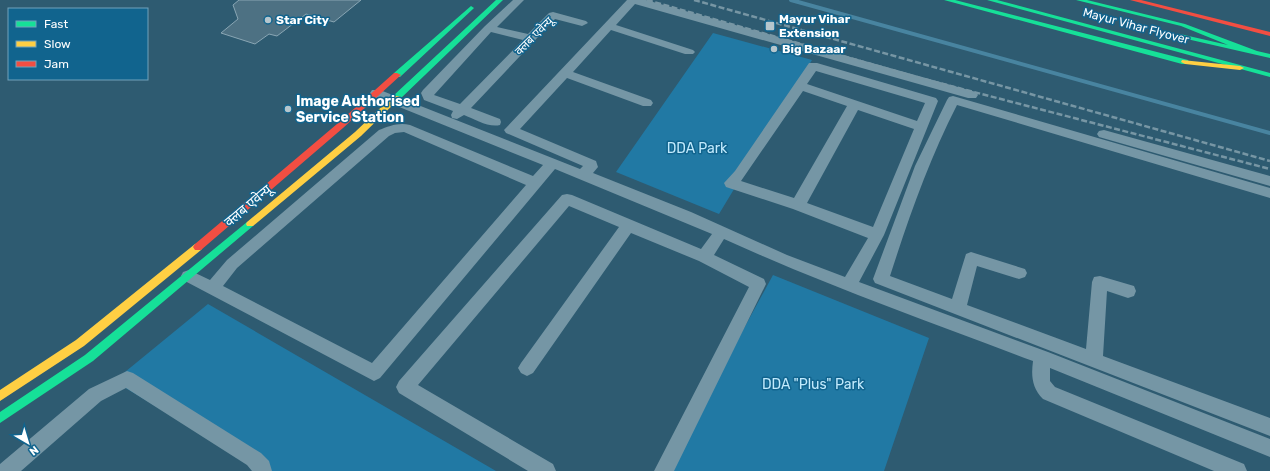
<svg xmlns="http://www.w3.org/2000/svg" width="1270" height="471" viewBox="0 0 1270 471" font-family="Rubik,'Noto Sans Devanagari',sans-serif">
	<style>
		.green { fill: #2179a4 }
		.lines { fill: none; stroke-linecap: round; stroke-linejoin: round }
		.stream { stroke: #4884a0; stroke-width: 4 }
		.building { fill: #4d7183; stroke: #89a6b4 }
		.street { fill: #7596a5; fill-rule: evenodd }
		.fast { fill: #16e098; fill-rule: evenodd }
		.slow { fill: #ffcf43; fill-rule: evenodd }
		.jam { fill: #f24e42; fill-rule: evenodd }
		.rail { stroke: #7796a4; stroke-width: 2.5; stroke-dasharray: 6 2.5; stroke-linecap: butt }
		.poi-dot { fill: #b6c6cd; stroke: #11648e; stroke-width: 1.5 }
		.labels { text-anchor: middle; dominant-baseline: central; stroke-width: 3; stroke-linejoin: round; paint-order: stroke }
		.far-poi-label { font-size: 12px; font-weight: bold; fill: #fff; stroke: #11648e; text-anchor: start }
		.far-street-label { font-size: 12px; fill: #fff; stroke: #11648e }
		.poi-label { font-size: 14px; font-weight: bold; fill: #fff; stroke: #11648e; text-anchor: start }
		.park-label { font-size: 14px; fill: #c1eafd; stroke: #11648e }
		.street-label { font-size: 14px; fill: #fff; stroke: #11648e }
	</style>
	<rect width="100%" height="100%" fill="#2e5b71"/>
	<!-- green -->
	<path class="green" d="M 713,33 L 812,60 L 719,214 L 616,172 Z
		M 773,275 L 929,338 L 884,471 L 666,471 Z
		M 208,304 L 496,471 L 263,471 L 114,381 Z"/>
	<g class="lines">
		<!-- stream -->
		<path class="stream" d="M 791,0 L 1270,133"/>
	</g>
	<!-- building -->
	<path class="building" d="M 239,0 L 361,0 L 334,22 L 306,14 L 277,36 L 269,34 L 255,44 L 221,33 L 238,19 L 233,5 Z"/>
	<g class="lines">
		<!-- street -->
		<path class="street" d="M 513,0 L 524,0 L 497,27 L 528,34 L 549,13 L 553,12 L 586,21 L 588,23 L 582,26 L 555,19 L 471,108 L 500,119 L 501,122 L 500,125 C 489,128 474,119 464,115 L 457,119 L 452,118 L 451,115 L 453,111 L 424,100 L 421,93 L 423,90 L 485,26 ZM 491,32 L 523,40 L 460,104 L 434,95 Z
			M 627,0 L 646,0 L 976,92 L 978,95 L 976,98 L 968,98 L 635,4 L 616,25 L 693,50 L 695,52 L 693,54 L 685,54 L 611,30 L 573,72 L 651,100 L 653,103 L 651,106 L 643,106 L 567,78 L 520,129 L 596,161 L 598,167 L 593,173 L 691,212 L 787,255 L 845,277 L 868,238 L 793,209 L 726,187 L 724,183 L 735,171 L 809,63 L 817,63 L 936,98 L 938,101 L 884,235 L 859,282 L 1048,352 L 1270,439 L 1270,457 L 1050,368 L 1050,381 L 1055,387 L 1244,464 L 1247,471 L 1214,471 L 1043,399 C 1032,388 1031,376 1033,361 C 929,322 825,285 724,239 L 714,255 L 764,279 L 766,284 L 674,471 L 654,471 L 749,287 L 699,261 L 631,233 L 533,373 L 527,376 L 521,373 L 518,368 L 521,363 L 619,227 L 569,206 L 418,385 L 553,464 L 556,471 L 528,471 L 399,393 L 396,387 L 399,381 L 562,195 L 567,194 L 572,195 L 701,249 L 712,234 L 555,169 L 380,378 L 374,381 L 183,280 L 181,276 L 183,272 L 189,270 L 210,280 L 227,260 L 379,130 C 389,126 399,122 410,125 L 533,176 L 543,165 L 372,96 L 370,93 L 372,90 L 380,90 L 580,169 L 583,166 L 506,133 L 504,130 ZM 816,71 L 925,103 L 917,121 L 807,84 ZM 803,91 L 847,106 L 794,198 L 741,181 ZM 858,110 L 914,129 L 873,227 L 807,203 ZM 404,132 L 526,185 L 372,363 L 223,286 L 237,268 L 389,136 L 395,133 Z
			M 953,96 L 1270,188 L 1270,198 L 957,105 C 929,160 909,217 890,276 L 952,299 L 966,254 L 971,252 L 1025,269 L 1027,273 L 1025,277 L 1019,279 L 977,266 L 967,305 L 1086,349 L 1092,282 L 1094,277 L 1100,276 L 1134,286 L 1136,291 L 1134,296 L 1128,298 L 1107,291 L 1103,356 L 1270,418 L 1270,436 L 875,283 L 873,279 L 915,166 L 947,100 L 949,97 Z
			M 1104,130 L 1270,176 L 1270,186 L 1099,137 L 1097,134 L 1099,131 Z
			M 127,371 L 133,373 L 261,453 L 269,461 L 272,471 L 252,471 L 247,465 L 126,388 L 101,401 L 21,471 L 0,471 L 0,464 L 89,389 Z"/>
		<!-- fast -->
		<path class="fast" d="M 496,0 L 503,0 L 399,100 L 393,100 L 393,96 Z
			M 944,0 L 955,0 L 1188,60 L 1189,62 L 1185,64 L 1182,64 Z
			M 987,0 L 997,0 L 1270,73 L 1270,77 Z
			M 1076,0 L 1087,0 L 1185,24 L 1257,51 L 1270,54 L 1270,58 L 1178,37 L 1178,35 L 1180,34 L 1228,45 L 1181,26 Z
			M 471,6 L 474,8 L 473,9 L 400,77 L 394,77 L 394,73 Z
			M 250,221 L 254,224 L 253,226 L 93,361 L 0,423 L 0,412 L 85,355 L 247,222 Z"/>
		<!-- slow -->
		<path class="slow" d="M 1182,60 L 1240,66 L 1244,68 L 1240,70 L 1185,64 L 1181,62 Z
			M 393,96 L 399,96 L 400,98 L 361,136 L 253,226 L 247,226 L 246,224 L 247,222 L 355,132 Z
			M 198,243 L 201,244 L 203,247 L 201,250 L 84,346 L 0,401 L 0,390 L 76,340 L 195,244 Z"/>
		<!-- jam -->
		<path class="jam" d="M 1130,0 L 1141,0 L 1270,32 L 1270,36 Z
			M 394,73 L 397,73 L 401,75 L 343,128 L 201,250 L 195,250 L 193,247 L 195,244 L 337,124 Z"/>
		<!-- rail -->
		<path class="rail" d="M 647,0 L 920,78 L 1270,169
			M 694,0 L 1270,161"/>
	</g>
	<!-- markers -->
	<g class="poi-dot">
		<circle cx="268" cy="20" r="4"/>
		<rect x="765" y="21" width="10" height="10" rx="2"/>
		<circle cx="774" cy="49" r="4"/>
		<circle cx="288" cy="109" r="4"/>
	</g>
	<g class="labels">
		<!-- far-poi labels -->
		<g class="far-poi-label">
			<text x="779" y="19">Mayur Vihar<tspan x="779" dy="14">Extension</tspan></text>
			<text x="276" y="20">Star City</text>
			<text x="782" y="49">Big Bazaar</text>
		</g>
		<!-- far-street labels -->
		<g class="far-street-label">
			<text transform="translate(1136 26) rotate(15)">Mayur Vihar Flyover</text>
			<text transform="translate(534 36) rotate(-45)">क्लब एवेन्यू</text>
		</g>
		<!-- poi labels -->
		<g class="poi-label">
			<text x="296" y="101">Image Authorised<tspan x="296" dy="16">Service Station</tspan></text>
		</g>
		<!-- park labels -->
		<g class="park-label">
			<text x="697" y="148">DDA Park</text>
			<text x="813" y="384">DDA "Plus" Park</text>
		</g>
		<!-- street labels -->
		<g class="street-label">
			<text transform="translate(248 206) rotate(-40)">क्लब एवेन्यू</text>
		</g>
	</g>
	<!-- legend -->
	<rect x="8" y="8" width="140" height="72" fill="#11648e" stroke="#70a2bb"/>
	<rect x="16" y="21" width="20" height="6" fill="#16e098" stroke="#70a2bb"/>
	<text x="44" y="28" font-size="12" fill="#ffffff">Fast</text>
	<rect x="16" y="41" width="20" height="6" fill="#ffcf43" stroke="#70a2bb"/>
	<text x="44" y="48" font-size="12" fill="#ffffff">Slow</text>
	<rect x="16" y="61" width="20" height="6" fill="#f24e42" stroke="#70a2bb"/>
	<text x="44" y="68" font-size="12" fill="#ffffff">Jam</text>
	<!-- north arrow -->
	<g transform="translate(28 443) rotate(142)" stroke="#11648e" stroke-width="3" paint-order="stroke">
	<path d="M0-3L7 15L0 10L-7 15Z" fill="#ffffff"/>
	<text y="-6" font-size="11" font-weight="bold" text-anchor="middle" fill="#ffffff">N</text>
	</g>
</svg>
